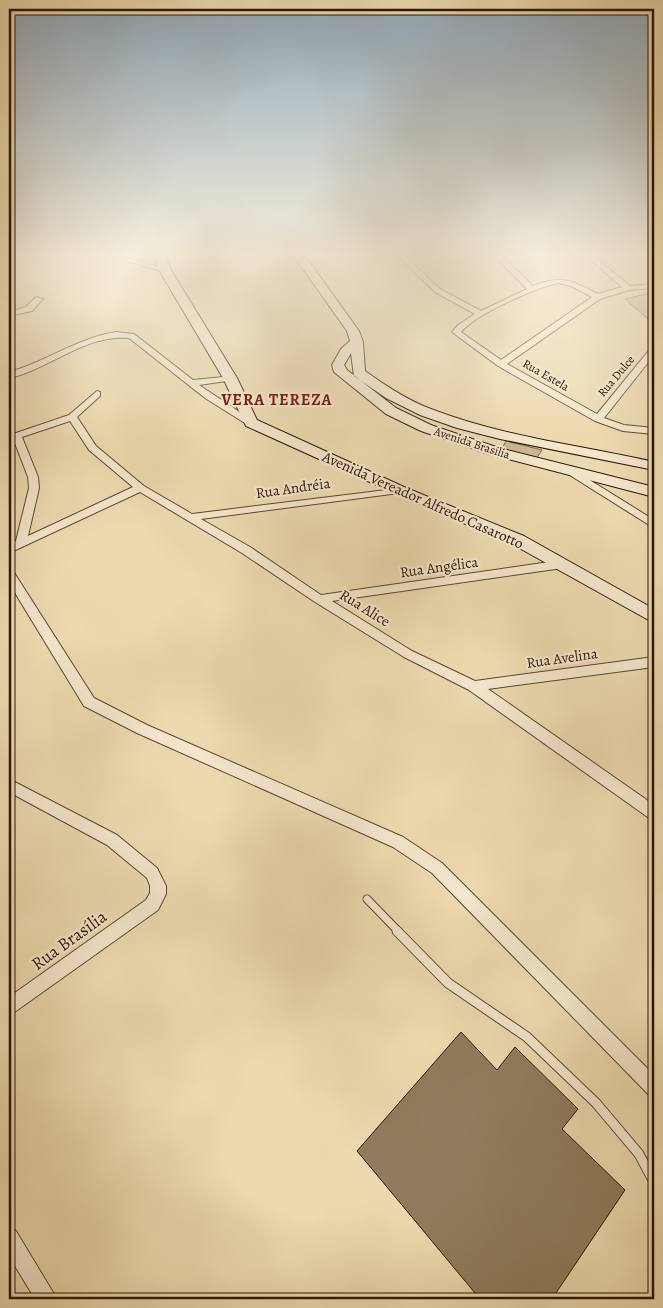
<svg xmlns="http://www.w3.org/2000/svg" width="663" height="1308" viewBox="0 0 663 1308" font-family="Alegreya,serif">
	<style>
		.green { fill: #cbb892; stroke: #7b684a }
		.building { fill: #8f7c5c; stroke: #2b1702 }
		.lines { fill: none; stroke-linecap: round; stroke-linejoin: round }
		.lane-far1-casing { stroke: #5b482d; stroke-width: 9 }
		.lane-casing { stroke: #5b482d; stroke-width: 11 }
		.street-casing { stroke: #5b482d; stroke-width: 2 }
		.secondary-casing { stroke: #2b1702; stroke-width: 2 }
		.lane-far1 { stroke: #f3e6cb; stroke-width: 7 }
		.lane { stroke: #f3e6cb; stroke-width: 9 }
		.street { fill: #f3e6cb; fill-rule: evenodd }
		.secondary { fill: #f3e6cb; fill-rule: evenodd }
		.labels { text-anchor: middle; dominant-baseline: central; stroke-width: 4.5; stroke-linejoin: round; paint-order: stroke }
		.far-street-label { font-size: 12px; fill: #2b1702; stroke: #f3e6cb }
		.street-label { font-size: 15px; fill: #2b1702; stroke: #f3e6cb }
		.far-district-label { font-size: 16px; font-weight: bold; letter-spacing: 1px; fill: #7a1f14; stroke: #f3e6cb }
		.near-street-label { font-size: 18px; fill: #2b1702; stroke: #f3e6cb }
	</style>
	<rect width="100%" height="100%" fill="#ecd9af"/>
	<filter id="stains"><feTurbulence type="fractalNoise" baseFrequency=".004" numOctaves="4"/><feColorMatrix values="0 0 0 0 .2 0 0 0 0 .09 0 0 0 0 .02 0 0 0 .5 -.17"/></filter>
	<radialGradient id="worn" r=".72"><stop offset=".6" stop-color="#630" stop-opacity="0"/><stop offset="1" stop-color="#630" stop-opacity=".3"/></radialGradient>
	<!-- green -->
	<path class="green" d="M 650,293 L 654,293 L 654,324 L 625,299 Z
		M 506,441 L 542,450 L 536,459 L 501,450 Z"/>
	<!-- building -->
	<path class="building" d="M 461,1032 L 497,1070 L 515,1047 L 578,1109 L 562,1129 L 625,1190 L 552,1299 L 480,1299 L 357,1151 Z"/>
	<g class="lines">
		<defs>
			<path id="lane-far1" d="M 367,899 L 399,932"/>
			<path id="lane" d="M 397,931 L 448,983 L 527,1037 L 596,1103 L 639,1154 L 654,1182"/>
			<path id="street" d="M 13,256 L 23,256 L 9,263 L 9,258 Z
				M 109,256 L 122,256 L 169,270 L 165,272 Z
				M 398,256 L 405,256 L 440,289 L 481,311 L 527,289 L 494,256 L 502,256 L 533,286 C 562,275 571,280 598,294 L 622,287 L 586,256 L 594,256 L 630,286 L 654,284 L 654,288 L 629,290 L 600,299 L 507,364 L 597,414 L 651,348 L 654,348 L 654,355 L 604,418 L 624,425 L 654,428 L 654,434 L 623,431 L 595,421 L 498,366 L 452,332 L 458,325 L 475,314 L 435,292 ZM 558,283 L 571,286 L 592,297 L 501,360 L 461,332 C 476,314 535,288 558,283 Z
				M 36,297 L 43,299 L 32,311 L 9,316 L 9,312 L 26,307 Z
				M 116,332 L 134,334 L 193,380 L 233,376 L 233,380 L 199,385 L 256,423 L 251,426 L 248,425 L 205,398 L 129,338 C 85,334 50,369 9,378 L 9,372 C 46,362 77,338 116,332 Z
				M 97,391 L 100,392 L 100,396 L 77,417 L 96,446 L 144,486 L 192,514 L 403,488 L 403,492 L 399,493 L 201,519 L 250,547 L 321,595 L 563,560 L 567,561 L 569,564 L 567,567 L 563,568 L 332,601 L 412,651 L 475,681 L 654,657 L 654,667 L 488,689 L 654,805 L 654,819 L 649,818 L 469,690 L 404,657 L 315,602 L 242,553 L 140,492 L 9,553 L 9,545 L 16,541 L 29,488 L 28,477 L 13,438 L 9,438 L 9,432 L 16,433 L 69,415 ZM 70,421 L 89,450 L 133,487 L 28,536 L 39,488 L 38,477 L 22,437 Z
				M 572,469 L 654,520 L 654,528 L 568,474 L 568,470 Z
				M 9,570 L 13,571 L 94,698 L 147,725 L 403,837 L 442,863 L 654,1075 L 654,1097 L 648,1094 L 432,873 L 393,847 L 137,733 L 84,706 L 9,583 Z
				M 9,779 L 117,835 L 157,868 L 166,886 L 166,894 L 158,910 L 9,1016 L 9,997 L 146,900 L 150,893 L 150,886 L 147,878 L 107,845 L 9,792 Z
				M 9,1228 L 16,1231 L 57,1299 L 35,1299 L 9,1256 Z"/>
			<path id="secondary" d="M 154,256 L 165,256 L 171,270 L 237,378 L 257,420 L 404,487 L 524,536 L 654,609 L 654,623 L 512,544 L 394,493 L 246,426 L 223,378 L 159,270 Z
				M 294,256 L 305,256 L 359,331 L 363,342 L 365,371 C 386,386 407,400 431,409 C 503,437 580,445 654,462 L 654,470 L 500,439 L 457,428 L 420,415 L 386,398 L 354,376 L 351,353 L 344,365 L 347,370 L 396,408 L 431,425 L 499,448 L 654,487 L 654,497 L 489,454 L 421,431 L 386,414 L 334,372 L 332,365 L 341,349 L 350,341 L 347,331 Z"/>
		</defs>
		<!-- lane-far1 casing -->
		<use href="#lane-far1" class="lane-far1-casing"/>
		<!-- lane casing -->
		<use href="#lane" class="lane-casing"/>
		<!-- street casing -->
		<use href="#street" class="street-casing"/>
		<!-- secondary casing -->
		<use href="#secondary" class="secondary-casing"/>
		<!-- lane-far1 -->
		<use href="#lane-far1" class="lane-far1"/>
		<!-- lane -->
		<use href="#lane" class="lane"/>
		<!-- street -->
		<use href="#street" class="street"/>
		<!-- secondary -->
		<use href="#secondary" class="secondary"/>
	</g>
	<!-- sky -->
	<linearGradient id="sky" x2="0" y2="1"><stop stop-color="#8fa8ba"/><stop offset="0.58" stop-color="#f6eedb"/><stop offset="1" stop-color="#f6eedb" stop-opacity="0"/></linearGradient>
	<rect width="663" height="439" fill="url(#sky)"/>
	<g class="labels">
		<!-- far-street labels -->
		<g class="far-street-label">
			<text transform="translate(546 375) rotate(30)">Rua Estela</text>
			<text transform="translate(616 376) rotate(-50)">Rua Dulce</text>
			<text transform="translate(472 443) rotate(18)">Avenida Brasília</text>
		</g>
		<!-- street labels -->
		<g class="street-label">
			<text transform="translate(293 488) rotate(-8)">Rua Andréia</text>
			<text transform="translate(423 500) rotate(24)">Avenida Vereador Alfredo Casarotto</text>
			<text transform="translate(439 567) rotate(-8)">Rua Angélica</text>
			<text transform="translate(365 608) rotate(32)">Rua Alice</text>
			<text transform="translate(562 658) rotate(-8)">Rua Avelina</text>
		</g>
		<!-- far-district labels -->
		<g class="far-district-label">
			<text x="277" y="400">VERA TEREZA</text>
		</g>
		<!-- near-street labels -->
		<g class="near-street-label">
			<text transform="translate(69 940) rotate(-36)">Rua Brasília</text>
		</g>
	</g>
	<!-- margin -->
	<rect width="663" height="1308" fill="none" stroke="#ecd9af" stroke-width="30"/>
	<rect x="10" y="10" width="643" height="1288" fill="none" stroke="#2b1702" stroke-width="2.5"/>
	<rect x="15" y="15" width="633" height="1278" fill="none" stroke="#2b1702"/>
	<rect width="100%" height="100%" filter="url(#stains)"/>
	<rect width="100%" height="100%" fill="url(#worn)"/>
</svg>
